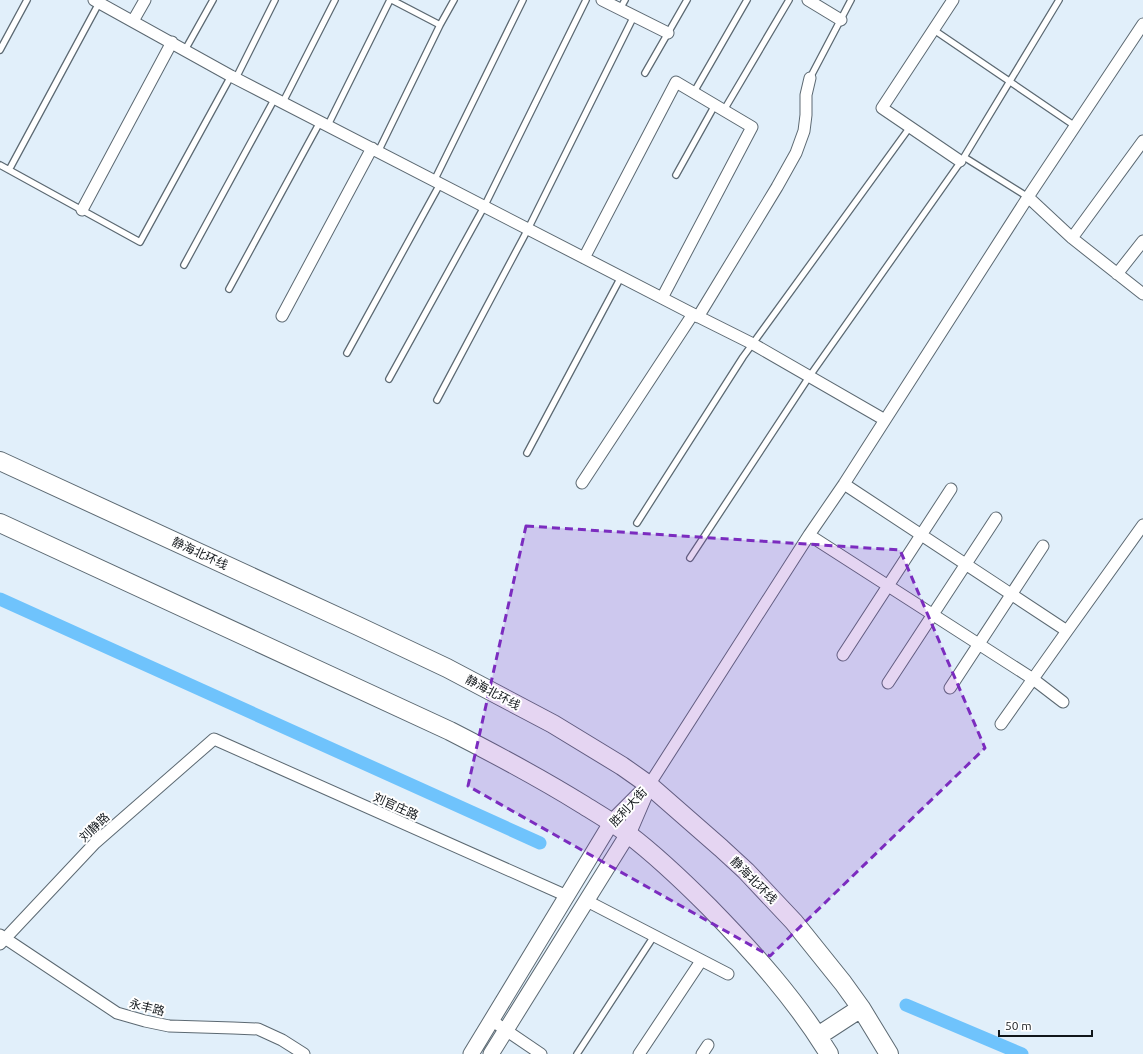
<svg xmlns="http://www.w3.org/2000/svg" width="1143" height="1054" viewBox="0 0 1143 1054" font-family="Ubuntu,'Noto Sans SC',sans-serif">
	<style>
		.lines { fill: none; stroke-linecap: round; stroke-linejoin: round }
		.canal { stroke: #6fc3fc; stroke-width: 13 }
		.service-casing { stroke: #5c6972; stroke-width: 8 }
		.minor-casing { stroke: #5c6972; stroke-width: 13 }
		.secondary-casing { stroke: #5c6972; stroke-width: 17 }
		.trunk-casing { stroke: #5c6972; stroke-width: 20 }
		.service { stroke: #fff; stroke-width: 5.5 }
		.minor { stroke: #fff; stroke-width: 11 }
		.secondary { stroke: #fff; stroke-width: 15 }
		.trunk { stroke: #fff; stroke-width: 18 }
		.marked { fill: #7b2cbf; fill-opacity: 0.2; stroke: #7b2cbf; stroke-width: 3; stroke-dasharray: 8 5; stroke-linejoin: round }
		.labels { text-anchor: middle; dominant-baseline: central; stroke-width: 4; stroke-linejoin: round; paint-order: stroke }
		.street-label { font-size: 12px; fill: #11161a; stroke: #fff }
	</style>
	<rect width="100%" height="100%" fill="#e1effa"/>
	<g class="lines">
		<!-- canal -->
		<path class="canal" d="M 0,599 L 540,843
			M 906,1005 L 1022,1054"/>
		<defs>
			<path id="service" d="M 392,0 L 440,25
				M 620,9 L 625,0
				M 934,30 L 1075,126
				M 0,50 L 27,0
				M 185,50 L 213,0
				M 645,73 L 687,0
				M 236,78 L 275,0
				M 810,78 L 851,0
				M 694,92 L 747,0
				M 283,102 L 335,0
				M 724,110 L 789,0
				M 328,125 L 390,0
				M 378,152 L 440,25 L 454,0
				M 964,157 L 1028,197
				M 0,165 L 140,242 L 231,76
				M 9,170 L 99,3
				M 676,175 L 715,105
				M 434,181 L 523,0
				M 184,265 L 275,98
				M 229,289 L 320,122
				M 347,353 L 440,184
				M 389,379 L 484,207 L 586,0
				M 437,400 L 528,229 L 634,16
				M 527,453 L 621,277
				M 637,523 L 743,357 L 910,127
				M 690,558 L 809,377 L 964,157 L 1059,0
				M 577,1054 L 654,936"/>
			<path id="minor" d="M 94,0 L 231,76 L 693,314 L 753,344 L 885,420
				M 602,0 L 668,33
				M 808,0 L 841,20
				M 953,0 L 882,108 L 960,161
				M 133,21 L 145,0
				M 1028,197 L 1072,238 L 1143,294
				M 82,210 L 172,42
				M 1072,238 L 1143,141
				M 584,258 L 676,82 L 752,127 L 662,298
				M 1117,274 L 1143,241
				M 282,316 L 372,148
				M 698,317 L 777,187 L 796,153 L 804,131 L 806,115 L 806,95 L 810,78
				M 582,483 L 693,314
				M 844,484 L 1067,631
				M 809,535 L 1033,679 L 1063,702
				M 843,655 L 951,489
				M 888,683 L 996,518
				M 950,688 L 1043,546
				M 1001,724 L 1067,631 L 1143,525
				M 649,785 L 809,535 L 844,484 L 1028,197 L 1143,24
				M 587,901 L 728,974
				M 0,935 L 117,1013 L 145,1021 L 169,1026 L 233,1028 L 258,1029 L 282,1040 L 304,1054
				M 0,944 L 95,843 L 214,739 L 567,896
				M 491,1020 L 541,1054
				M 639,1054 L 701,961
				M 702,1054 L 708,1045"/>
			<path id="secondary" d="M 471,1054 L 611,823 L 649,785
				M 491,1054 L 628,834 L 646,792"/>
			<path id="trunk" d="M 0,461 L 358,626 L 447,668 L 553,724 L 622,766 L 649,785 L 721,848 L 746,871 L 794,922 L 843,983 L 861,1008 L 889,1054
				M 0,523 L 450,731 C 495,754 540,778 582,804 C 598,814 614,823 628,834 C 657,856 683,881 709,907 C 753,952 796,1000 829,1054
				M 818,1036 L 861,1008"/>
		</defs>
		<!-- service casing -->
		<use href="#service" class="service-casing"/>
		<!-- minor casing -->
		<use href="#minor" class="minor-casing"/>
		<!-- secondary casing -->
		<use href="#secondary" class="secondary-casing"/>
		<!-- trunk casing -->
		<use href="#trunk" class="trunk-casing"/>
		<!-- service -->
		<use href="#service" class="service"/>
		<!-- minor -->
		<use href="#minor" class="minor"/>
		<!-- secondary -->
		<use href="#secondary" class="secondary"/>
		<!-- trunk -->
		<use href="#trunk" class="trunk"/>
	</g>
	<!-- marked area -->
	<path class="marked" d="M 526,526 L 900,550 L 985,748 L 770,956 L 468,786 Z"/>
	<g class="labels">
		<!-- street labels -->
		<g class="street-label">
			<text transform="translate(200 553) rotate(25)">静海北环线</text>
			<text transform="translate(493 692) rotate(28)">静海北环线</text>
			<text transform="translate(396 806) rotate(24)">刘官庄路</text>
			<text transform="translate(628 807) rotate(-47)">胜利大街</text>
			<text transform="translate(94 827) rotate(-43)">刘静路</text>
			<text transform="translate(754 880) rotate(45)">静海北环线</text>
			<text transform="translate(147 1007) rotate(14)">永丰路</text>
		</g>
	</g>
	<!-- scale -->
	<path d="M999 1030v6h93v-6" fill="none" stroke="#11161a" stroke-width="2"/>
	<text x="1005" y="1030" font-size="12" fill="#11161a" stroke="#ffffff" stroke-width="3" paint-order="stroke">50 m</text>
</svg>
